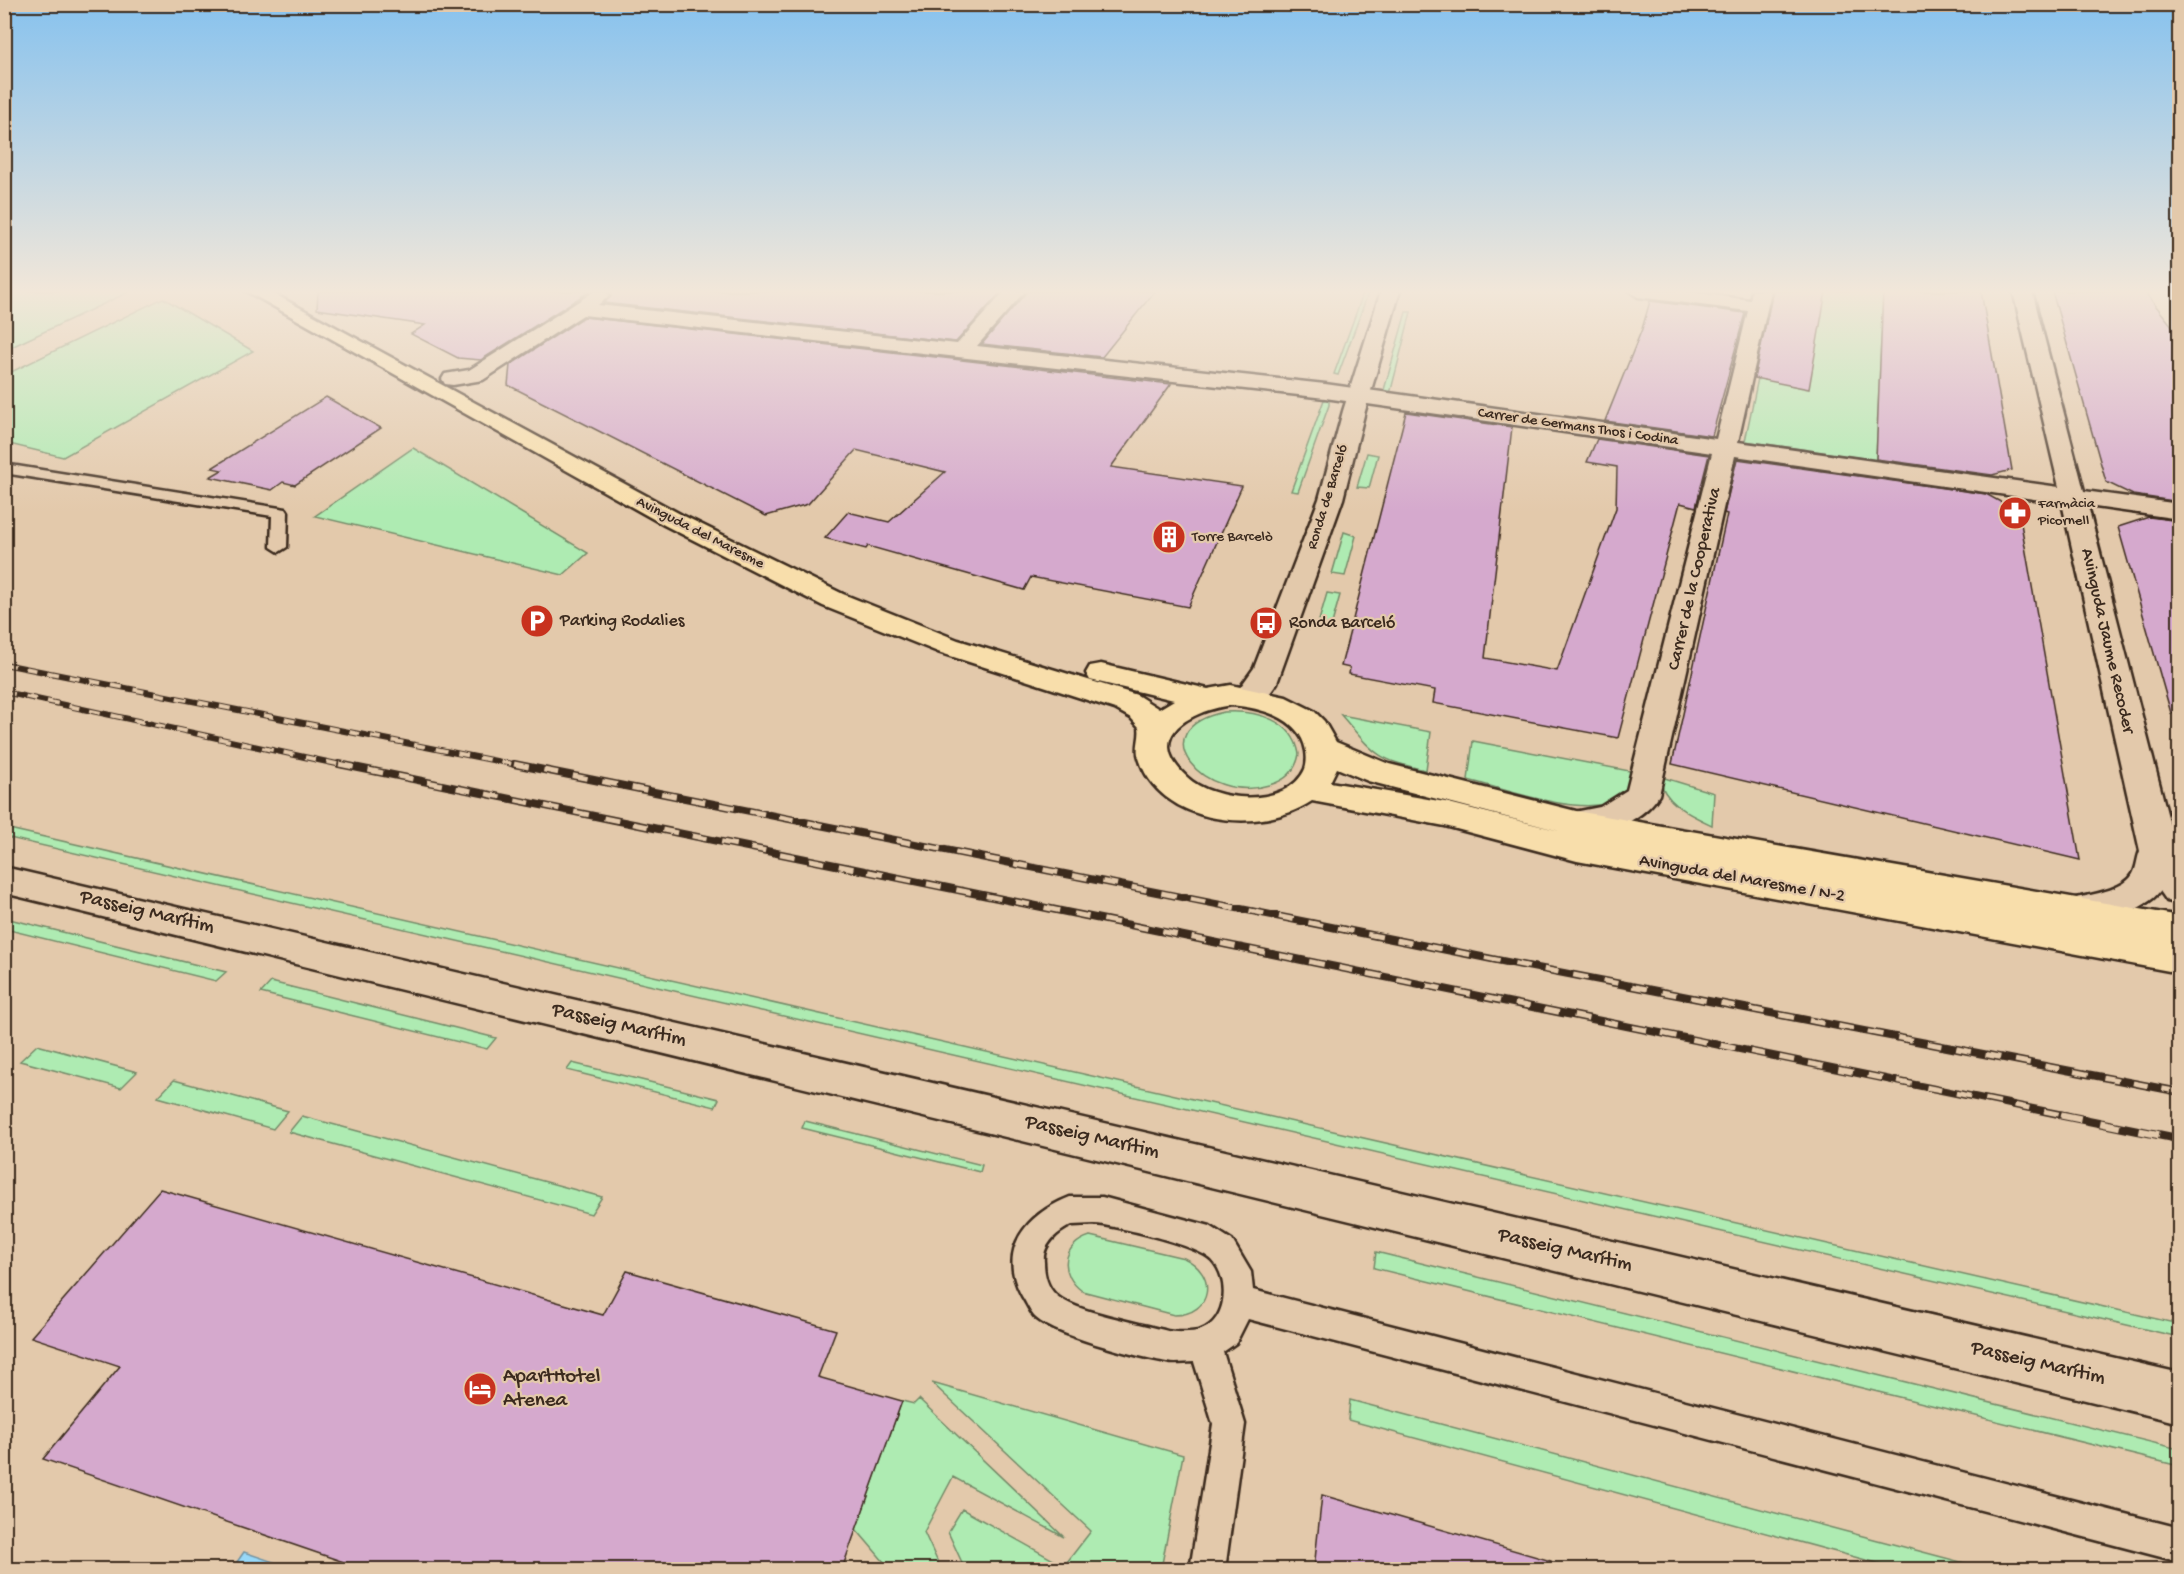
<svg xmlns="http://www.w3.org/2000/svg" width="2184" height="1574" viewBox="0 0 2184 1574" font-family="'Gochi Hand',sans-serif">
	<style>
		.green { fill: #aeebb2; stroke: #748a68; stroke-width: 1.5 }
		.water { fill: #97d8f8; stroke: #7292a1; stroke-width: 1.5 }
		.building { fill: #d5a9cd; stroke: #3b2a1e; stroke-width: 1.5 }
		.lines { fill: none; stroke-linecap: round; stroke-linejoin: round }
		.street-tunnel { stroke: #c1a98f; stroke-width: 22; stroke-dasharray: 22 10; stroke-linecap: butt }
		.lane-casing { stroke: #3b2a1e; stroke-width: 5 }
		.street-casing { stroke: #3b2a1e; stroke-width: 5 }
		.secondary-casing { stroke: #3b2a1e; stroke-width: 5 }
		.primary-casing { stroke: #3b2a1e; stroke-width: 5 }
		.lane { fill: #e3c9ab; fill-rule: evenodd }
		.street { fill: #e3c9ab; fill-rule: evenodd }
		.secondary { fill: #e3c9ab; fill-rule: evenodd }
		.primary { fill: #f8deab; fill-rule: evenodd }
		.rail-far2-casing { stroke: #3b2a1e; stroke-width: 6 }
		.rail-far1-casing { stroke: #3b2a1e; stroke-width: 8 }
		.rail-casing { stroke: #3b2a1e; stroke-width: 9 }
		.rail-far2 { stroke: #e3c9ab; stroke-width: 4; stroke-dasharray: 11; stroke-linecap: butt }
		.rail-far1 { stroke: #e3c9ab; stroke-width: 5; stroke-dasharray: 15; stroke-linecap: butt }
		.rail { stroke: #e3c9ab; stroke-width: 7; stroke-dasharray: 20; stroke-linecap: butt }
		.labels { text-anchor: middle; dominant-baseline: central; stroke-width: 4.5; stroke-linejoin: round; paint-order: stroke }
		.far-street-label { font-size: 15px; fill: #3b2a1e; stroke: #e3c9ab }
		.far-poi-label { font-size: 15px; fill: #3b2a1e; stroke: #e3c9ab; text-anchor: start }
		.street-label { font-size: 18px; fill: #3b2a1e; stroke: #e3c9ab }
		.poi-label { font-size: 18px; fill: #3b2a1e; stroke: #e3c9ab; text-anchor: start }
		.near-street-label { font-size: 21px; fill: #3b2a1e; stroke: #e3c9ab }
		.near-poi-label { font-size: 21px; fill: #3b2a1e; stroke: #e3c9ab; text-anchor: start }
	</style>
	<rect width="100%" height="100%" fill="#e3c9ab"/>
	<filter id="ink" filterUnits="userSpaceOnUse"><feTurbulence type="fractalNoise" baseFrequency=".0167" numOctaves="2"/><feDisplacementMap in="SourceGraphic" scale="12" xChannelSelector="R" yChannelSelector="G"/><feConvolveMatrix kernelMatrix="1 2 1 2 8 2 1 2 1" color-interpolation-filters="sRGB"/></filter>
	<g filter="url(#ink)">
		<!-- green -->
		<path class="green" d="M 5,291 L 131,291 L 5,350 Z
			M 1364,291 L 1369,291 L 1338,375 L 1334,374 Z
			M 1776,291 L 1883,291 L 1876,460 L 1745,441 Z
			M 163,298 L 253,351 L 63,457 L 5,443 L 5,375 Z
			M 1406,312 L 1411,312 L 1390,394 L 1384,390 Z
			M 1325,397 L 1329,400 L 1329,405 L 1298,492 L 1291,491 Z
			M 413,448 L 588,553 L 563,575 L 315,516 Z
			M 1367,453 L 1378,455 L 1369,488 L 1357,487 Z
			M 1344,532 L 1356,536 L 1345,576 L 1332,574 Z
			M 1327,593 L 1340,595 L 1331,627 L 1318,624 Z
			M 1224,712 C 1255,710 1293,719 1299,754 C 1296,771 1285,781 1269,785 C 1204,805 1139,730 1224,712 Z
			M 1341,715 L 1431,732 L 1426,770 C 1375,760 1374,753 1341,715 Z
			M 1473,741 L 1640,773 C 1636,785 1627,798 1613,802 C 1575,815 1508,790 1468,780 Z
			M 1658,776 L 1714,793 L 1712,825 C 1688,814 1665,804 1658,776 Z
			M 5,828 L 2179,1324 L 2179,1337 L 5,837 Z
			M 5,918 L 226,972 L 216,981 L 5,929 Z
			M 271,982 L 496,1038 L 487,1049 L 261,993 Z
			M 37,1045 L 137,1072 L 121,1088 L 20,1061 Z
			M 572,1063 L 719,1099 L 715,1107 L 567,1070 Z
			M 174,1080 L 288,1111 L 273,1129 L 158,1097 Z
			M 302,1116 L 602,1197 L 591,1214 L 289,1132 Z
			M 805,1121 L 982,1165 L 980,1172 L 802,1128 Z
			M 1090,1236 L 1184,1258 C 1218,1274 1213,1315 1174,1315 L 1082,1291 C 1059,1274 1061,1245 1090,1236 Z
			M 1376,1252 L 2179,1449 L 2179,1466 L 1374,1268 Z
			M 932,1383 L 1183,1455 L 1161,1569 L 965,1569 L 948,1532 L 962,1509 L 1064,1566 L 1091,1531 Z
			M 919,1399 L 1064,1537 L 953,1477 L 924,1532 L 941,1569 L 890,1569 L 856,1529 L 902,1401 L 914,1404 Z
			M 1350,1400 L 1987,1569 L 1899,1569 L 1348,1420 Z"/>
		<!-- water -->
		<path class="water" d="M 244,1552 L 294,1569 L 232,1569 Z"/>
		<!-- building -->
		<path class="building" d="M 318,291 L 590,291 L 481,360 L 458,358 L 411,334 L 425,325 L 317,309 Z
			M 608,291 L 1002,291 L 956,342 L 604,303 L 611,296 Z
			M 1027,291 L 1155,291 L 1102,357 L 982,344 Z
			M 1773,291 L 1826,291 L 1809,389 L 1754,378 Z
			M 1883,291 L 1981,291 L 2012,470 L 1992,475 L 1876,459 Z
			M 2052,291 L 2144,291 L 2180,336 L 2180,502 L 2133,495 L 2106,482 Z
			M 1650,301 L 1745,313 L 1712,436 L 1605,421 L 1642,329 Z
			M 584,317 L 1171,384 L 1111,467 L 1242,486 L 1188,607 L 1031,577 L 1024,590 L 868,546 L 866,549 L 825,538 L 848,512 L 889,522 L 945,472 L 856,450 L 808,504 L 766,516 L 508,385 L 510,365 Z
			M 326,397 L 381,428 L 295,485 L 283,482 L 272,490 L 210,477 L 222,470 L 212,468 Z
			M 1406,412 L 1512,427 L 1485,658 L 1557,671 L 1616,508 L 1617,467 L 1587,462 L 1597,439 L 1709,455 L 1696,507 L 1680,503 L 1618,738 L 1433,703 L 1435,690 L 1349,674 L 1350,668 L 1341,666 Z
			M 1737,459 L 1986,494 L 2019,512 L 2080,860 L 1672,764 L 1727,514 L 1724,513 Z
			M 2149,517 L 2180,521 L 2180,711 L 2171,713 L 2118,527 Z
			M 160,1189 L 603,1315 L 627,1271 L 836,1330 L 818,1377 L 902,1401 L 842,1569 L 364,1569 L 43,1459 L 120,1366 L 31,1337 Z
			M 1322,1495 L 1551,1561 L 1550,1569 L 1314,1569 Z"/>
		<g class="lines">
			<!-- street-tunnel -->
			<path class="street-tunnel" d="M 2177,318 L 2180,318"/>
			<defs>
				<path id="lane" d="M 4,464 L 286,509 L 288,512 L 287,547 L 279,552 L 271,547 L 272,516 L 4,473 Z
					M 1070,1197 L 1102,1197 L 1210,1226 L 1232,1240 L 1251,1272 L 1253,1290 L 2180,1528 L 2180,1562 L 1248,1319 L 1236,1343 L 1223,1352 L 1245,1424 L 1225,1570 L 1190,1570 L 1213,1424 L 1194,1362 C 1185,1362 1175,1364 1167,1362 C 1140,1357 1051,1335 1034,1316 C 1029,1310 1026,1302 1022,1296 C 996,1249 1027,1214 1070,1197 ZM 1072,1225 C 1082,1225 1094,1223 1104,1225 C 1127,1229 1197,1245 1212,1260 C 1230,1279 1228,1320 1201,1330 C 1192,1333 1173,1333 1164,1330 C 1139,1323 1074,1312 1056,1295 C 1047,1287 1044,1273 1044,1262 C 1042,1245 1057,1232 1072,1225 Z"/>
				<path id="street" d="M 595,291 L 606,292 L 609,296 L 598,305 L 957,344 L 1005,291 L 1025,291 L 977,346 L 1325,384 L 1716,439 L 1748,311 L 1638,297 L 1629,291 L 1683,291 L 1750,300 L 1752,291 L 1771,291 L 1738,442 L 2059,487 L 2013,291 L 2032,291 L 2084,491 L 2180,504 L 2180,519 L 2088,506 L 2180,864 L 2180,904 L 2167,901 L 2160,891 C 2144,913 2084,930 2059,922 L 2054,912 L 2059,902 C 2079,896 2122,893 2133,874 C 2137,867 2137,858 2140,851 L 2062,503 L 1735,456 L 1659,795 C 1642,823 1595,841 1564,832 L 1559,823 L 1564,814 L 1600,807 L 1627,790 L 1712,453 L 1325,398 L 583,315 L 483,380 L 453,385 L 445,384 L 442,379 L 445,374 L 469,370 Z
					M 4,867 L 2180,1373 L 2180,1423 L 4,893 Z"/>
				<path id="secondary" d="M 1381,291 L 1400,291 L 1365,411 L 1343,499 L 1277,683 C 1267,699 1257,708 1238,703 L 1234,696 L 1254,668 L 1319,499 L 1343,411 Z"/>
				<path id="primary" d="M 246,291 L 269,291 L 682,515 L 843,594 L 958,640 L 1137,695 L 1159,709 L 1174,700 L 1090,680 L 1086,673 L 1090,666 L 1101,664 L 1208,689 L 1231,685 L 1286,697 L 1314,711 L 1324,721 L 1336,742 L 1389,764 L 1576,811 L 2180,916 L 2180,973 L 1577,861 L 1445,826 L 1312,801 C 1261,836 1159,825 1139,758 C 1135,747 1141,738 1139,727 L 1131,718 L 1115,709 L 938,652 L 823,606 L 664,525 ZM 1231,705 C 1261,708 1300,717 1306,751 C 1307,757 1307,763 1305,769 C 1287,809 1213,802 1187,777 C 1142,736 1191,711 1231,705 ZM 1337,768 L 1368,781 L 1560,831 L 1445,802 L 1330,782 Z"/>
			</defs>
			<!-- lane casing -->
			<use href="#lane" class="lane-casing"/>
			<!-- street casing -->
			<use href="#street" class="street-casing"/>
			<!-- secondary casing -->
			<use href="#secondary" class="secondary-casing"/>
			<!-- primary casing -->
			<use href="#primary" class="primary-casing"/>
			<!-- lane -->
			<use href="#lane" class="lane"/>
			<!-- street -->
			<use href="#street" class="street"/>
			<!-- secondary -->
			<use href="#secondary" class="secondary"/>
			<!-- primary -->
			<use href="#primary" class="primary"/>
			<defs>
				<path id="rail-far2" d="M 4,664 L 522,766
					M 4,692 L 346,766"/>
				<path id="rail-far1" d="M 339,764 L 2068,1116
					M 514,764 L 1522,965 L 2180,1092"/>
				<path id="rail" d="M 2061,1115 L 2180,1139"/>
			</defs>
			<!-- rail-far2 casing -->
			<use href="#rail-far2" class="rail-far2-casing"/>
			<!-- rail-far1 casing -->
			<use href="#rail-far1" class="rail-far1-casing"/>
			<!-- rail casing -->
			<use href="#rail" class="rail-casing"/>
			<!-- rail-far2 -->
			<use href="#rail-far2" class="rail-far2"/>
			<!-- rail-far1 -->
			<use href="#rail-far1" class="rail-far1"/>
			<!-- rail -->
			<use href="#rail" class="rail"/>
		</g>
	</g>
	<!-- sky -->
	<linearGradient id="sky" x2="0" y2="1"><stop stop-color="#87c2ee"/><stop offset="0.57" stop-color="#f2e7d9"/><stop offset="1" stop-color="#f2e7d9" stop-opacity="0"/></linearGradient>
	<rect width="2184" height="512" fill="url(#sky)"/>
	<!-- icons -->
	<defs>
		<symbol id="pharmacy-disc" viewBox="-11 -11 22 22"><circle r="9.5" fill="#c8321e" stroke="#e3c9ab"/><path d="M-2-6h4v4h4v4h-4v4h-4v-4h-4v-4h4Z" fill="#fff"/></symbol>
		<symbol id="building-disc" viewBox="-11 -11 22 22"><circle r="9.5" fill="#c8321e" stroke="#e3c9ab"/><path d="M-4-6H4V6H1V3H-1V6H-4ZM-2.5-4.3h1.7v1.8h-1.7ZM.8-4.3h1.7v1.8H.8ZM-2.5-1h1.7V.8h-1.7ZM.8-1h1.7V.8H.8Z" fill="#fff"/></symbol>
		<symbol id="parking-disc" viewBox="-11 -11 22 22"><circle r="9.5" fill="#c8321e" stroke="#e3c9ab"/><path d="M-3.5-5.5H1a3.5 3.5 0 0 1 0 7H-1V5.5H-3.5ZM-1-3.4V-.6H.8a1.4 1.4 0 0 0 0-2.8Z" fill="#fff"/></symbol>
		<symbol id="bus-disc" viewBox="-11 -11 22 22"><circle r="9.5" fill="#c8321e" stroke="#e3c9ab"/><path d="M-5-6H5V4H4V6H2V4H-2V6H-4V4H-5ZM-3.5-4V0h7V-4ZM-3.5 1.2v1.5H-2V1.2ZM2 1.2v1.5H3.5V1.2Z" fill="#fff"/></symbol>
		<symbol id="hotel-disc" viewBox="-11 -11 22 22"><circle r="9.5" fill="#c8321e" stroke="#e3c9ab"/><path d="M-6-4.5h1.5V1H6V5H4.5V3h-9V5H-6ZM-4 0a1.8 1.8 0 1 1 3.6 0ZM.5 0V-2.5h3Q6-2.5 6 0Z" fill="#fff"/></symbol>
	</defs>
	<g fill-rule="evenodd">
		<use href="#pharmacy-disc" x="1996" y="494" width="38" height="38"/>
		<use href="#building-disc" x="1150" y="518" width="38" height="38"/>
		<use href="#parking-disc" x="518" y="602" width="38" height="38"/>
		<use href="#bus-disc" x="1247" y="604" width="38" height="38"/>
		<use href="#hotel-disc" x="461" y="1370" width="38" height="38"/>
	</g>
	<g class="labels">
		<!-- far-street labels -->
		<g class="far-street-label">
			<text transform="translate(1578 427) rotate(8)">Carrer de Germans Thos i Codina</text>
			<text transform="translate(1328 497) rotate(-73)">Ronda de Barceló</text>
			<text transform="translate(700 533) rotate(27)">Avinguda del Maresme</text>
		</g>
		<!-- far-poi labels -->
		<g class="far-poi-label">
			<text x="2038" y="504">Farmàcia<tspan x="2038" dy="17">Picornell</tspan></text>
			<text x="1192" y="537">Torre Barcelò</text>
		</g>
		<!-- street labels -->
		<g class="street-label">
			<text transform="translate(1695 579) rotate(-77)">Carrer de la Cooperativa</text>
			<text transform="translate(2107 641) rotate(77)">Avinguda Jaume Recoder</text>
			<text transform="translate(1742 879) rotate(10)">Avinguda del Maresme / N-2</text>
		</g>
		<!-- poi labels -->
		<g class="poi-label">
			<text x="560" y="621">Parking Rodalies</text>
			<text x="1289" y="623">Ronda Barceló</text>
		</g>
		<!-- near-street labels -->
		<g class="near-street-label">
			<text transform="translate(147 913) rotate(13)">Passeig Marítim</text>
			<text transform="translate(619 1026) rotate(13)">Passeig Marítim</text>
			<text transform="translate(1092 1138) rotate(13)">Passeig Marítim</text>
			<text transform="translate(1565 1251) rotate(13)">Passeig Marítim</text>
			<text transform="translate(2038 1364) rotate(13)">Passeig Marítim</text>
		</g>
		<!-- near-poi labels -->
		<g class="near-poi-label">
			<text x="503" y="1377">ApartHotel<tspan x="503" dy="24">Atenea</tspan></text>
		</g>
	</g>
	<!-- margin -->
	<rect width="2184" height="1574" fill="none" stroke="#e3c9ab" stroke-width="24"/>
	<rect x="12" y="12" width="2160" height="1550" fill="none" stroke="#3b2a1e" stroke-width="2" filter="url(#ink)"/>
</svg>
